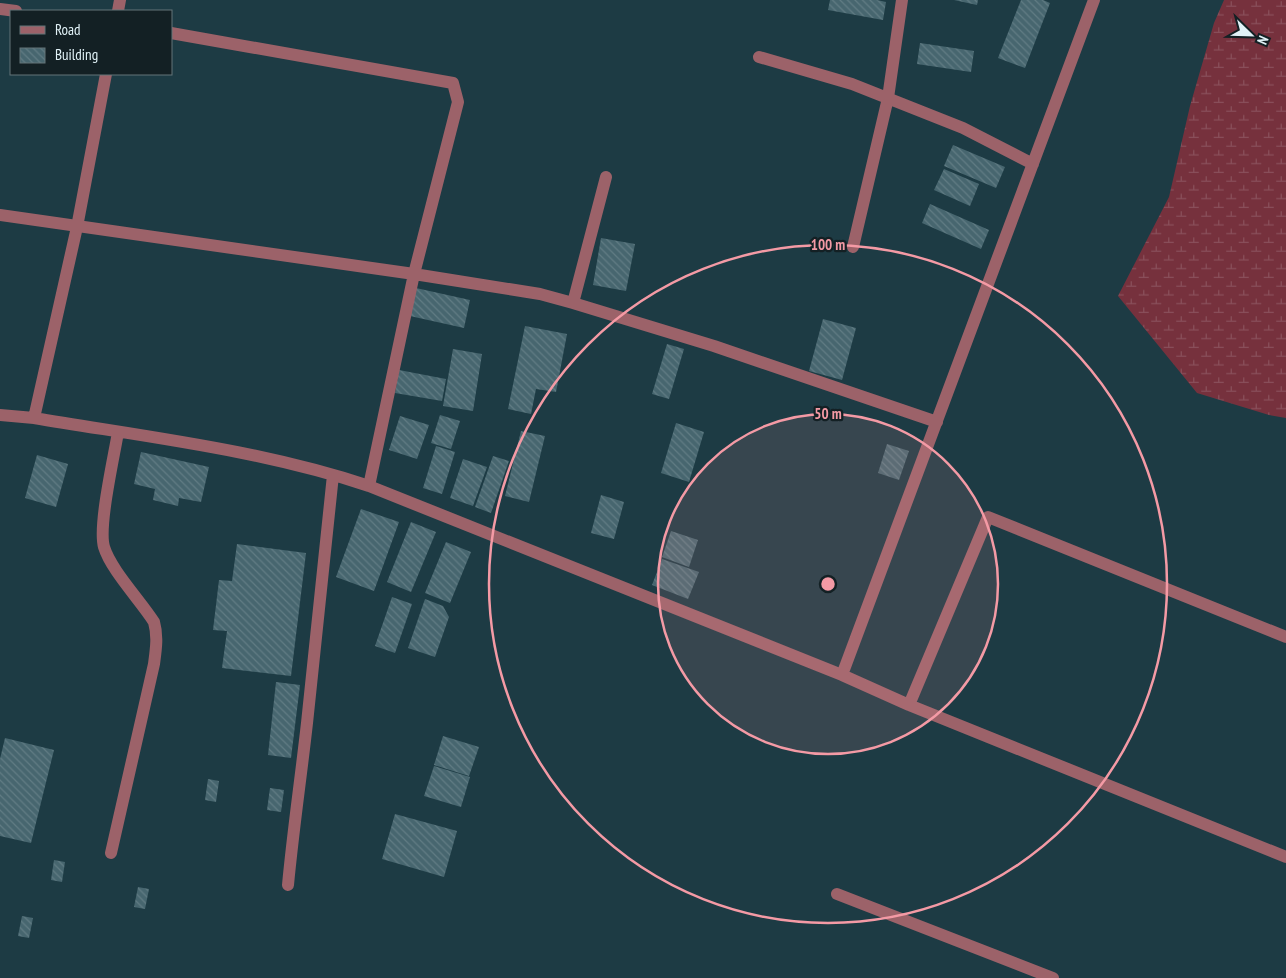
<svg xmlns="http://www.w3.org/2000/svg" width="1286" height="978" viewBox="0 0 1286 978" font-family="'PT Sans Narrow',sans-serif">
	<style>
		.wetland { fill: url(#wetland-marsh) }
		.building { fill: url(#building-back-hatch) }
		.lines { fill: none; stroke-linecap: round; stroke-linejoin: round }
		.minor { stroke: #9c6269; stroke-width: 12 }
		.ring { fill: none; stroke: #f49aa5; stroke-width: 2.5 }
		.centre { fill: #f49aa5; stroke: #132024; stroke-width: 2.5 }
		.ring-label { font-size: 15px; text-anchor: middle; font-weight: bold; fill: #f49aa5; stroke: #132024; stroke-width: 4.5; stroke-linejoin: round; paint-order: stroke }
	</style>
	<defs>
		<pattern id="wetland-marsh" width="20" height="14" patternUnits="userSpaceOnUse" patternTransform="scale(1.25)"><rect width="20" height="14" fill="#76313d"/><path d="M1 5h8M5 5V1M11 12h8M15 12V8" fill="none" stroke="#894f5a"/></pattern>
		<pattern id="building-back-hatch" width="6" height="6" patternUnits="userSpaceOnUse" patternTransform="scale(1.25)"><rect width="6" height="6" fill="#47666f"/><path d="M-1 5l2 2M0 0l6 6M5-1l2 2" fill="none" stroke="#617c84"/></pattern>
	</defs>
	<rect width="100%" height="100%" fill="#1d3b44"/>
	<!-- wetland -->
	<path class="wetland" d="M 1224,0 L 1286,0 L 1286,418 L 1269,415 L 1197,393 L 1118,296 L 1169,197 L 1190,106 L 1214,23 Z"/>
	<!-- building -->
	<path class="building" d="M 830,0 L 877,0 L 886,2 L 883,20 L 828,10 Z
		M 954,0 L 978,0 L 977,5 Z
		M 1021,0 L 1043,0 L 1050,3 L 1025,68 L 998,58 Z
		M 920,43 L 974,51 L 971,72 L 917,64 Z
		M 953,145 L 1005,167 L 996,188 L 944,166 Z
		M 944,169 L 979,184 L 970,206 L 934,190 Z
		M 930,204 L 989,230 L 981,249 L 922,223 Z
		M 601,238 L 635,244 L 626,291 L 593,285 Z
		M 416,288 L 470,300 L 464,328 L 410,316 Z
		M 823,319 L 856,328 L 842,380 L 809,371 Z
		M 525,326 L 567,334 L 556,392 L 536,389 L 531,414 L 508,409 Z
		M 667,344 L 684,349 L 669,399 L 652,394 Z
		M 453,349 L 482,354 L 473,411 L 443,406 Z
		M 399,370 L 446,379 L 442,401 L 395,393 Z
		M 440,415 L 460,421 L 451,449 L 431,443 Z
		M 400,416 L 429,425 L 417,459 L 389,450 Z
		M 676,423 L 704,432 L 689,482 L 661,473 Z
		M 521,431 L 545,436 L 529,502 L 505,496 Z
		M 887,444 L 909,451 L 899,480 L 878,473 Z
		M 436,446 L 455,452 L 442,494 L 423,488 Z
		M 141,452 L 209,467 L 201,502 L 179,498 L 178,506 L 153,500 L 155,489 L 134,484 Z
		M 37,455 L 68,464 L 56,507 L 25,498 Z
		M 493,456 L 509,461 L 491,513 L 475,507 Z
		M 463,459 L 487,467 L 473,506 L 450,498 Z
		M 601,495 L 624,502 L 614,539 L 591,533 Z
		M 361,509 L 399,522 L 374,591 L 336,577 Z
		M 411,522 L 436,532 L 411,592 L 387,582 Z
		M 671,531 L 698,540 L 689,567 L 662,557 Z
		M 446,542 L 471,552 L 450,603 L 425,593 Z
		M 237,544 L 306,553 L 291,676 L 222,668 L 227,631 L 213,630 L 219,580 L 232,581 Z
		M 662,559 L 699,572 L 688,599 L 652,585 Z
		M 392,597 L 412,604 L 395,653 L 375,646 Z
		M 425,599 L 443,606 L 449,617 L 435,657 L 408,648 Z
		M 276,682 L 300,685 L 291,758 L 268,755 Z
		M 443,736 L 479,747 L 469,776 L 434,765 Z
		M 5,738 L 54,750 L 31,843 L 0,836 L 0,759 Z
		M 434,766 L 470,777 L 461,807 L 424,796 Z
		M 208,779 L 219,781 L 216,802 L 205,800 Z
		M 270,788 L 284,790 L 281,812 L 267,810 Z
		M 395,814 L 457,831 L 444,877 L 382,859 Z
		M 54,860 L 65,862 L 62,882 L 51,880 Z
		M 138,887 L 149,889 L 145,909 L 134,907 Z
		M 22,916 L 33,918 L 29,938 L 18,936 Z"/>
	<g class="lines">
		<!-- minor -->
		<path class="minor" d="M 0,9 L 16,11
			M 118,11 L 120,0
			M 171,33 L 453,83 L 458,102 L 414,274 L 369,486
			M 759,57 L 852,84 L 963,128 L 1033,164
			M 0,215 L 414,274 L 540,294 L 573,303 L 714,346 L 937,422
			M 853,247 L 888,98 L 902,0
			M 573,303 L 606,177
			M 0,415 L 34,418 C 147,437 261,450 369,486 L 842,675 L 909,705 L 1286,857
			M 34,418 L 77,227 L 106,74
			M 842,675 L 1094,0
			M 909,705 L 988,517 L 1286,637
			M 111,853 L 154,664 C 156,649 158,636 154,622 C 140,600 111,570 104,547 C 98,526 114,457 118,432
			M 288,885 C 293,831 301,777 307,723 C 316,640 324,557 333,475
			M 837,894 L 1053,978"/>
	</g>
	<!-- distance rings -->
	<circle cx="828" cy="584" r="170" fill="#f49aa5" fill-opacity=".12"/>
	<g class="ring">
		<circle cx="828" cy="584" r="170"/>
		<circle cx="828" cy="584" r="339"/>
	</g>
	<circle cx="828" cy="584" r="8" class="centre"/>
	<g class="ring-label">
		<text x="828" y="250">100 m</text>
		<text x="828" y="419">50 m</text>
	</g>
	<!-- legend -->
	<rect x="10" y="10" width="162" height="65" fill="#132024" stroke="#657478"/>
	<rect x="20" y="26" width="25" height="8" fill="#9c6269" stroke="#657478"/>
	<text x="55" y="35" font-size="15" fill="#e1f2f7">Road</text>
	<rect x="20" y="48" width="25" height="15" fill="url(#building-back-hatch)" stroke="#657478"/>
	<text x="55" y="60" font-size="15" fill="#e1f2f7">Building</text>
	<!-- north arrow -->
	<g transform="translate(1251 35) rotate(113)" stroke="#132024" stroke-width="4" paint-order="stroke">
	<path d="M0-4L9 19L0 12L-9 19Z" fill="#e1f2f7"/>
	<text y="-8" font-size="14" font-weight="bold" text-anchor="middle" fill="#e1f2f7">N</text>
	</g>
</svg>
